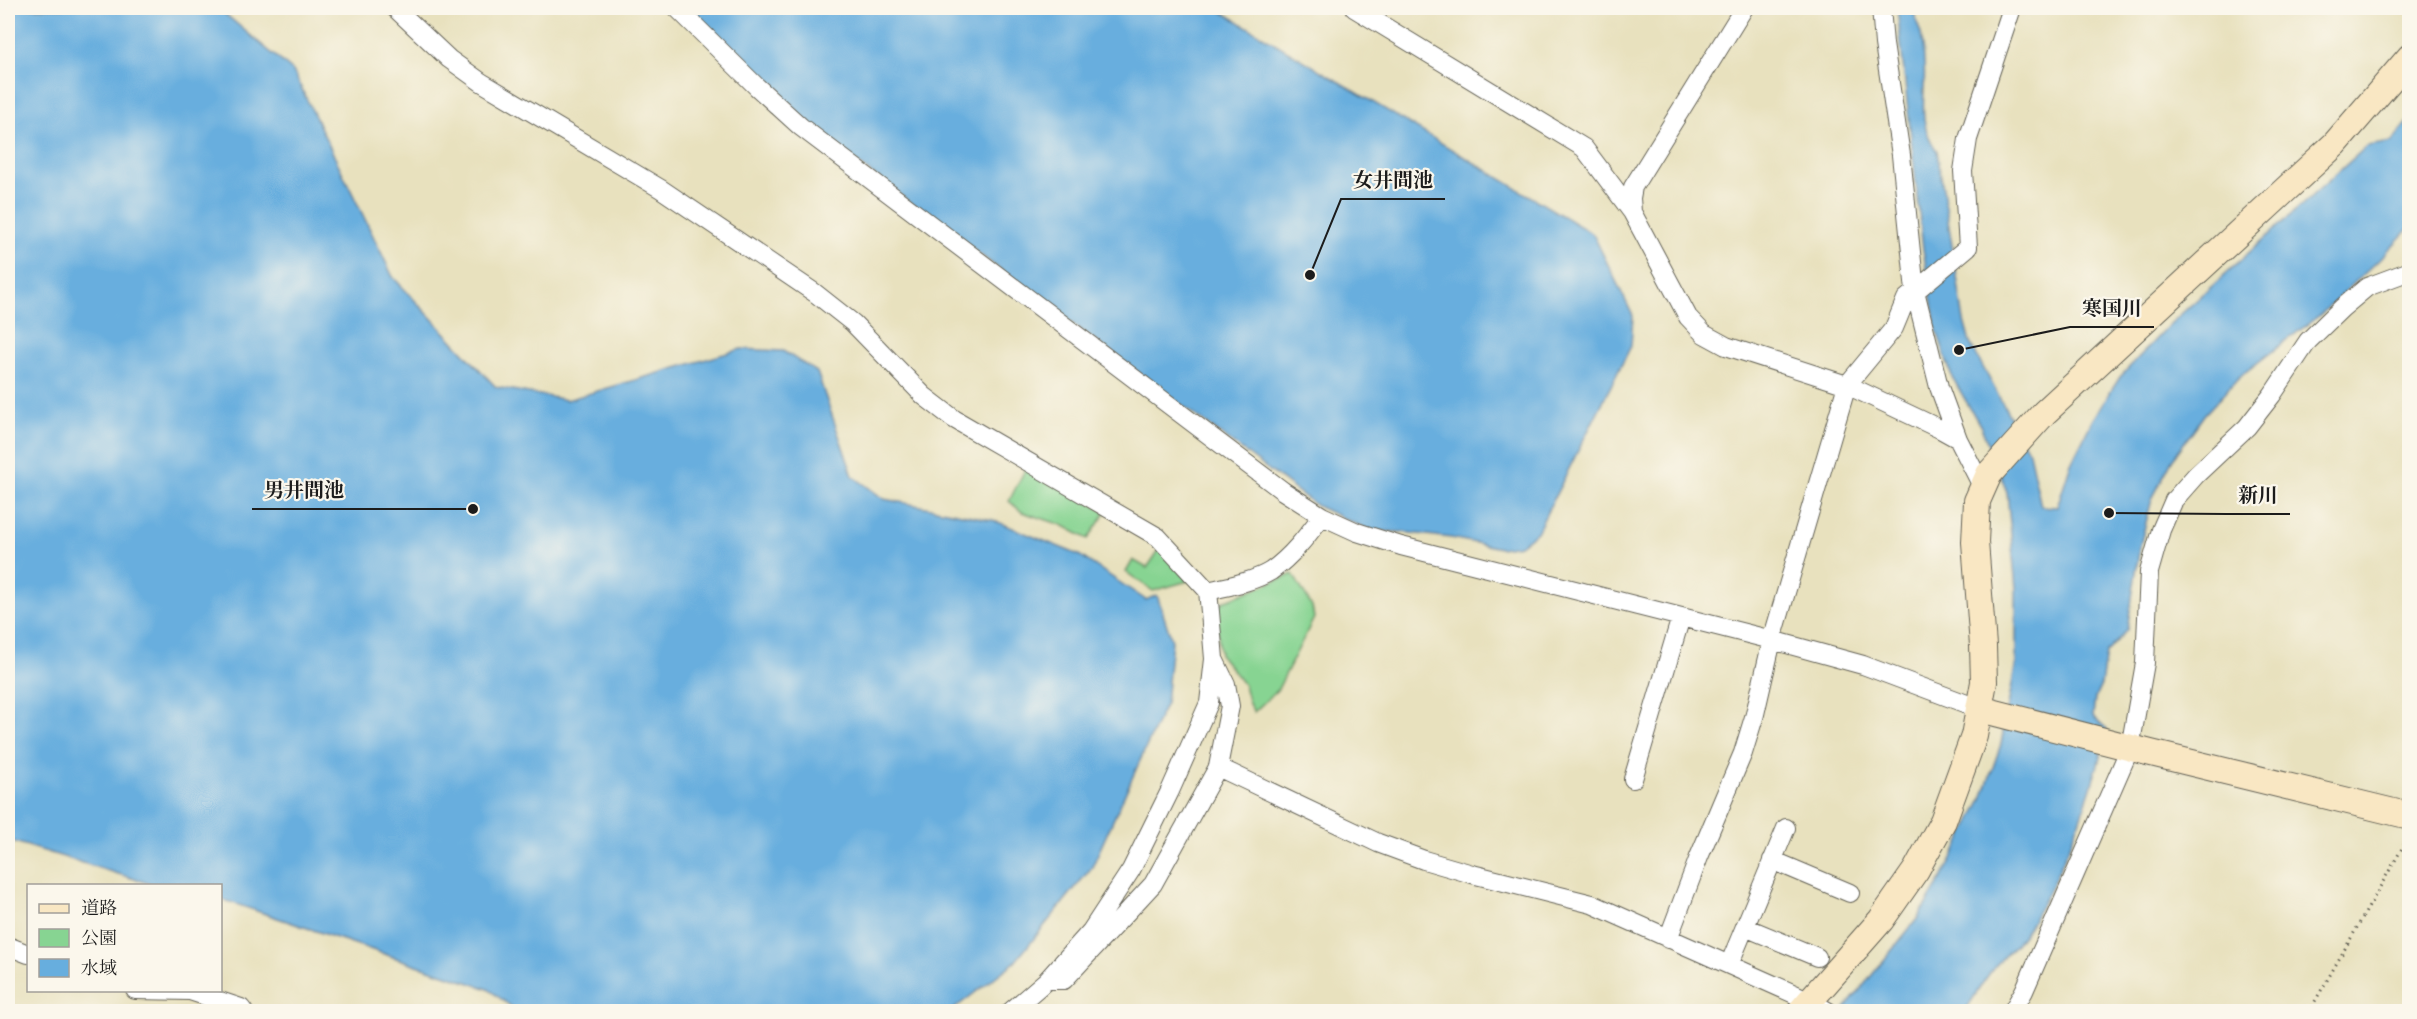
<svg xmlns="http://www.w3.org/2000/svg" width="2417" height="1019" viewBox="0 0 2417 1019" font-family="'Libre Caslon Text','Noto Serif JP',serif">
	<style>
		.green { fill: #87d492; stroke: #527857; stroke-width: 1.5 }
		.water { fill: #67aede; stroke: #42657d; stroke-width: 1.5 }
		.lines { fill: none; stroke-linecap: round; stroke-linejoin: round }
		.street-casing { stroke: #636155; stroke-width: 20 }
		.secondary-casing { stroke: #636155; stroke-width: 28 }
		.path { stroke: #636155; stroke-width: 3; stroke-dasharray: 1.5 4.5; stroke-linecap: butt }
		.street { stroke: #fff; stroke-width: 18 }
		.secondary { stroke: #f9e7c3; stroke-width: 26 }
		.leader { fill: none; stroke: #1c1c1c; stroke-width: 2 }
		.callout-dot { fill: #1c1c1c; stroke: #fbf7ec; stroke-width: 2 }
		.callout-label { font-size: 20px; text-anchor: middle; font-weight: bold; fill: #1c1c1c; stroke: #fbf7ec; stroke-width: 4.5; stroke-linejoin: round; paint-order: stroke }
	</style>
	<rect width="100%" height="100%" fill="#fbf7ec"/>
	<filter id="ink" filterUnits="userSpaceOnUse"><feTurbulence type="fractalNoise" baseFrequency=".0167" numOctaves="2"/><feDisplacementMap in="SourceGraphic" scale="12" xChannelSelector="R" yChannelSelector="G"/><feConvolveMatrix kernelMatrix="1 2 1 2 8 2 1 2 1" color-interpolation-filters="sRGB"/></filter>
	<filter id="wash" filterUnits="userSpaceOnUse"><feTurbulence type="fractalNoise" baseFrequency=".008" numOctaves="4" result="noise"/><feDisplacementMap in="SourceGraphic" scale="24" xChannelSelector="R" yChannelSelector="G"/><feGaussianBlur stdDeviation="1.35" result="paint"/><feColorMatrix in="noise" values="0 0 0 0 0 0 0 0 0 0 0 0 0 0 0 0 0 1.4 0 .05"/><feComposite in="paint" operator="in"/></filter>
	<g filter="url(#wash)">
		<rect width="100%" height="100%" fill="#e8e1be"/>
		<!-- green -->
		<path class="green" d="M 1027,466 L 1106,512 L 1088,539 L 1062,525 L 1022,512 L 1009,501 Z
			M 1161,547 L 1188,581 L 1153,591 L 1126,572 L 1133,560 L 1147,568 Z
			M 1293,574 L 1312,607 L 1314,618 L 1278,689 L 1254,712 L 1249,704 L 1244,685 L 1220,655 L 1216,609 L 1224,601 Z"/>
		<!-- water -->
		<path class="water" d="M 8,8 L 218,8 L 293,71 L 393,277 L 496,387 L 567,400 L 741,349 L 783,351 L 817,372 L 853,476 L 884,499 L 993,520 L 1079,555 L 1146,600 L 1157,595 L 1172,641 L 1166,703 L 1092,867 L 1015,962 L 951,1011 L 517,1011 L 488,989 L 221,899 L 220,886 L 154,885 L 8,840 Z
			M 685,8 L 1216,8 L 1593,234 L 1633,316 L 1631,346 L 1537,532 L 1520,545 L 1500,548 L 1451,538 L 1402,532 L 1371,531 L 1317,506 L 808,126 Z
			M 1897,8 L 1914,8 C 1914,18 1918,24 1921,34 C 1923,43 1924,53 1924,62 C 1927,95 1915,121 1937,151 L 1964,321 L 1970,343 L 2029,452 L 2041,506 L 2057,507 L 2071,463 L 2093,419 L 2120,377 L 2170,324 L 2367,146 L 2392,142 L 2409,121 L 2409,228 L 2379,260 L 2321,314 L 2239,377 L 2204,415 L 2172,460 L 2152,499 L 2140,546 L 2127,630 L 2106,653 L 2101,685 L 2095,698 L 2093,716 L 2107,729 C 2092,795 2064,870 2028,928 C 2018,945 2004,954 1993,969 C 1982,982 1974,998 1965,1011 L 1842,1012 L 1917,919 L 1942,878 L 1982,799 L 2001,744 L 2016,662 L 2016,589 L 2007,492 L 1981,427 L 1952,377 L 1936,328 L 1923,249 Z"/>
	</g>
	<g filter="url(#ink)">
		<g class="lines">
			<defs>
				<path id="street" d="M 395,8 L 449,59 L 481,82 L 661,189 L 815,293 L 853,323 L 924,396 L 954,419 L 1158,537 L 1208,591 L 1210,612 L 1214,659 L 1209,703 L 1170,791 L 1131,870 L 1091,931 L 1047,980 L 1010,1012
					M 677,8 L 757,87 L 801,127 L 1283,491 L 1322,516 L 1357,532 L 1401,546 L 1772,640 L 1863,665 L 1980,709
					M 1354,8 L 1584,148 L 1632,212
					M 1744,8 L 1633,187 L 1631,198 L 1632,212 L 1688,317 L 1704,334 L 1726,346 L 1847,385 L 1940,429 L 1958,439 L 1983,488
					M 1881,8 L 1884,44 L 1901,155 L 1915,291 L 1939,387 L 1958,439
					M 1208,591 C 1228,586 1253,582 1271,571 C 1292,556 1307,536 1322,516
					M 1218,767 L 1378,843 L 1424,860 L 1472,874 L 1592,904 L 1810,1001 L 1829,1012
					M 1633,779 L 1681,617
					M 1772,860 L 1850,893
					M 1745,927 L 1817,957
					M 1668,939 L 1699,857 L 1743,753 L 1755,714 L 1772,640 L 1847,385 L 1894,328 L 1906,299 L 1968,247 L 1963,171 L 1968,139 L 2012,8
					M 8,946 L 28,954
					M 1729,965 L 1786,828
					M 1047,980 L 1064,980 L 1153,884 L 1218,767 L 1230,706 L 1226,684 L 1214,659
					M 135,990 L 190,991 L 241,1008 L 244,1012
					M 2012,1012 L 2024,991 L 2130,748 L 2145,663 L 2149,572 L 2161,530 L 2174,500 L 2196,475 L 2247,427 L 2272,395 L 2308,341 L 2342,308 L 2367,287 L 2410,271"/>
				<path id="secondary" d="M 1980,709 L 2151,753 L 2410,816
					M 1800,1012 L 1881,920 L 1916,870 L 1943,821 L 1974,736 L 1984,682 L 1983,646 L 1975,542 L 1977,501 L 1989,474 L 2044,413 L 2335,144 L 2410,57"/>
			</defs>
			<!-- street casing -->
			<use href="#street" class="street-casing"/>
			<!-- secondary casing -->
			<use href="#secondary" class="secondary-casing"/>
			<!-- path -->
			<path class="path" d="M 2309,1012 L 2409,836"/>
			<!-- street -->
			<use href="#street" class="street"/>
			<!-- secondary -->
			<use href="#secondary" class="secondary"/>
		</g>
	</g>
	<!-- callouts -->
	<path class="leader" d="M1310 275L1341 199H1445M1959 350L2070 327H2154M473 509L356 509H252M2109 513L2226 514H2290"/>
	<g class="callout-dot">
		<circle cx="1310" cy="275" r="6"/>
		<circle cx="1959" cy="350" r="6"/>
		<circle cx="473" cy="509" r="6"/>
		<circle cx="2109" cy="513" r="6"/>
	</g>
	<g class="callout-label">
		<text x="1393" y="187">女井間池</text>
		<text x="2112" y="315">寒国川</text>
		<text x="304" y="497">男井間池</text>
		<text x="2258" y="502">新川</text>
	</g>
	<!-- margin -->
	<rect width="2417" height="1019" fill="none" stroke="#fbf7ec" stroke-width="30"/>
	<!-- legend -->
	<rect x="27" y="884" width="195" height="108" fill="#fbf7ec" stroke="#a29f99" stroke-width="1.5"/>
	<rect x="39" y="904" width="30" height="9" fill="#f9e7c3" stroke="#a29f99" stroke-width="1.5"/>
	<text x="81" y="914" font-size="18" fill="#1c1c1c">道路</text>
	<rect x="39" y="929" width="30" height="18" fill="#87d492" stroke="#a29f99" stroke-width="1.5"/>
	<text x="81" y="944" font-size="18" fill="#1c1c1c">公園</text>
	<rect x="39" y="959" width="30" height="18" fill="#67aede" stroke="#a29f99" stroke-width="1.5"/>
	<text x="81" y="974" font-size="18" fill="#1c1c1c">水域</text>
</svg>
